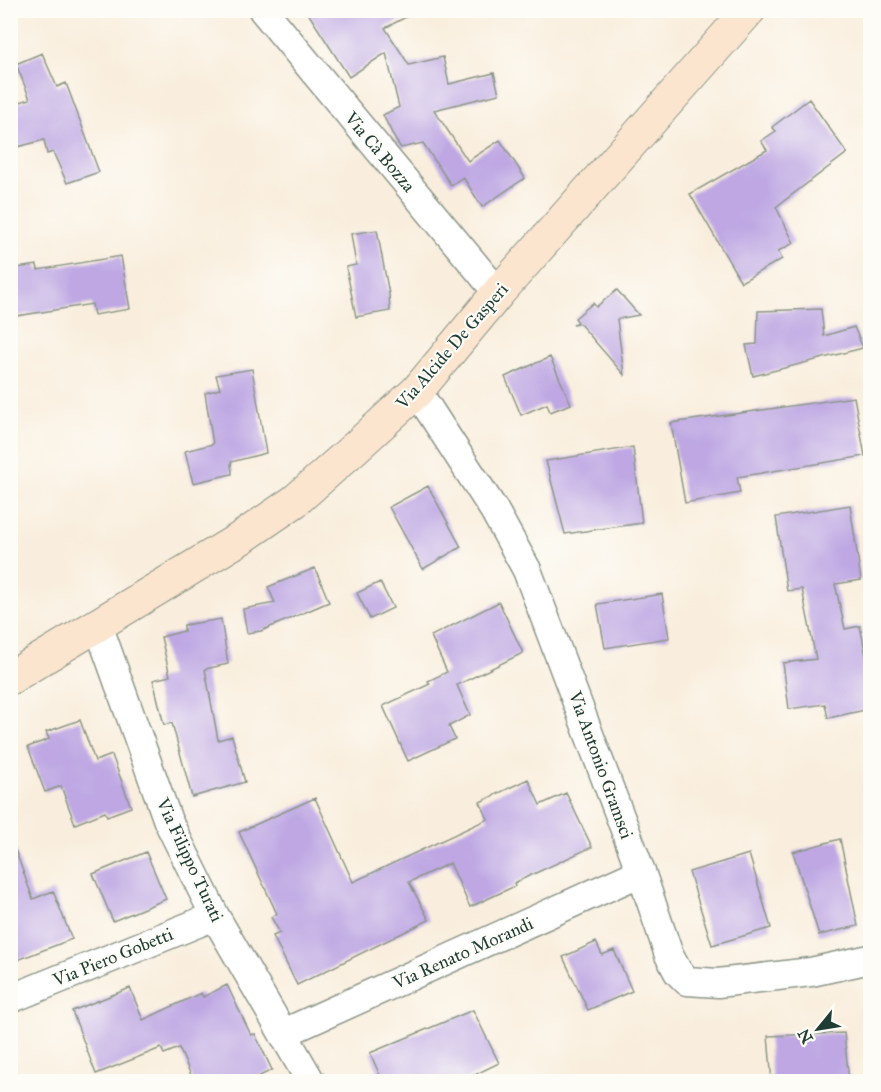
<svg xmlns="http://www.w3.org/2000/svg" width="881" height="1092" viewBox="0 0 881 1092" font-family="'IM FELL Great Primer',serif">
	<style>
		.building { fill: #bea7e3 }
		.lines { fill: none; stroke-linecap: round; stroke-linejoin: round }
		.street-casing { stroke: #8c9688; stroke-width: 31 }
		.secondary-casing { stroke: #8c9688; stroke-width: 35 }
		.path { stroke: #8c9688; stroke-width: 4; stroke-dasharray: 1.5 4.5; stroke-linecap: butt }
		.street { stroke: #fff; stroke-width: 28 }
		.secondary { stroke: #fbe5cf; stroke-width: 33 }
		.labels { text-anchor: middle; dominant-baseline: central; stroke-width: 4.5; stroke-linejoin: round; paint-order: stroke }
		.street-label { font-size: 18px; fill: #1f3d34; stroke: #fdfcf7 }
	</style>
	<rect width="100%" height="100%" fill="#fdfcf7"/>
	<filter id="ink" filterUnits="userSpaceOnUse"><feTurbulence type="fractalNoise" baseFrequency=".0167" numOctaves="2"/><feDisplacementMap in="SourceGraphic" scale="12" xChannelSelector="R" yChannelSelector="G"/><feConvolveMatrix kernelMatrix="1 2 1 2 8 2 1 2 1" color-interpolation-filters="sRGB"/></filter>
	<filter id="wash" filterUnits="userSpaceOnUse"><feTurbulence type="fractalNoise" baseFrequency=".008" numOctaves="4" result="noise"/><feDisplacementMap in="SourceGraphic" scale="24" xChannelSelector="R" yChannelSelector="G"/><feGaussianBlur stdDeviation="1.35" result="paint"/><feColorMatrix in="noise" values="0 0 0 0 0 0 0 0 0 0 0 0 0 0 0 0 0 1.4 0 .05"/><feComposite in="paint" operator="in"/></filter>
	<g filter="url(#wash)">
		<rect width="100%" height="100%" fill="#f9eedd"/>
		<g id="blocks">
			<!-- building -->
			<path class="building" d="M 306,10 L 419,10 L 385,28 L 409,65 L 443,57 L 449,84 L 494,73 L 499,94 L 434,110 L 468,161 L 500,140 L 525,178 L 482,207 L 463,177 L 451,185 L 423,143 L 401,148 L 396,141 L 383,115 L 399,107 L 386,53 L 349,77 Z
				M 42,53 L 57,87 L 66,83 L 99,172 L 67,183 L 53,152 L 47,154 L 44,140 L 10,149 L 10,105 L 30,99 L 16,64 Z
				M 809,99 L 847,153 L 776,207 L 794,243 L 778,251 L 782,259 L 741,282 L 690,194 L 767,150 L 761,141 L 776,131 L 772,127 Z
				M 377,230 L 389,294 L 390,311 L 356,317 L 346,267 L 356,265 L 351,234 Z
				M 121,256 L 130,309 L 94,315 L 92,304 L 10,317 L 10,269 L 37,265 L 38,270 Z
				M 617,290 L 639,315 L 617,319 L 624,375 L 580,324 L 573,325 L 578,322 L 575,318 L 593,303 L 596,307 Z
				M 821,309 L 824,336 L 854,327 L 863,348 L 753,376 L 746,345 L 757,344 L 758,311 Z
				M 550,357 L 571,404 L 550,412 L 547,404 L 521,415 L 505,377 Z
				M 252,369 L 266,453 L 231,462 L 232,474 L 193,483 L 185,451 L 213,444 L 205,393 L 220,389 L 216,375 Z
				M 854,397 L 865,456 L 737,477 L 740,493 L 685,503 L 671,423 Z
				M 633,447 L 642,523 L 565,534 L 546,461 Z
				M 428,486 L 461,547 L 423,569 L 389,507 Z
				M 850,505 L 861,580 L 835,584 L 845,629 L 860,626 L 867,660 L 870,660 L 870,709 L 828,718 L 825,704 L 789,709 L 783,663 L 816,659 L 802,589 L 787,591 L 776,517 Z
				M 315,568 L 329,602 L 261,631 L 247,633 L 243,609 L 275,603 L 268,587 Z
				M 380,582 L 393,608 L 370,619 L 357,593 Z
				M 662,594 L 669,638 L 605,648 L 597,604 Z
				M 499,602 L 523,653 L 457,685 L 470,715 L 449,726 L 455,739 L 408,761 L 383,706 L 430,684 L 428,681 L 447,672 L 431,636 Z
				M 221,619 L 228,664 L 205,669 L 218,740 L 232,736 L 245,782 L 192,797 L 172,723 L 164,725 L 153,680 L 170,676 L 161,637 L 184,631 L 184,625 Z
				M 80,720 L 95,761 L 112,755 L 131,807 L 107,816 L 105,812 L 75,824 L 61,786 L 45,792 L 28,747 L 49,739 L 46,732 Z
				M 528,779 L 540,805 L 566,793 L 592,847 L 514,883 L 515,886 L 470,907 L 450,863 L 409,882 L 429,920 L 297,985 L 273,936 L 280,933 L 271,917 L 277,914 L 239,832 L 315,798 L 353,882 L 488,819 L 480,802 Z
				M 840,839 L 858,926 L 819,935 L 793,852 Z
				M 13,844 L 33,899 L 53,891 L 72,939 L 10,963 L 10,845 Z
				M 146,852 L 166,899 L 113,921 L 93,874 Z
				M 749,854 L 771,928 L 712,945 L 689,872 Z
				M 596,942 L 602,955 L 614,950 L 632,991 L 588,1010 L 563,957 Z
				M 227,985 L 251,1035 L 255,1034 L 272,1070 L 248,1082 L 194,1082 L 179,1048 L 164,1054 L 161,1048 L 96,1074 L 72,1011 L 130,988 L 143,1020 L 201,993 L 203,997 Z
				M 473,1010 L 499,1063 L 460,1082 L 383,1082 L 370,1053 Z
				M 844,1033 L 849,1082 L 772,1082 L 768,1036 Z"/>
		</g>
	</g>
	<g filter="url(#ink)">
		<use href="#blocks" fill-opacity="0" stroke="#8c9688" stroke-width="1.5"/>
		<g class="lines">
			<defs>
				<path id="street" d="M 263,10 L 498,293
					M 417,391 L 494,510 L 527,570 L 641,872 L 669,955 L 678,972 L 687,981 L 718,983 L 811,972 L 870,959
					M 98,625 L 168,821 L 215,916 L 311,1082
					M 10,999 L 215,916
					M 284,1033 L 641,872"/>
				<path id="secondary" d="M 10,678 L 241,538 L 295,501 L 357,446 L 417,391 L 498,293 L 749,10"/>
			</defs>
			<!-- street casing -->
			<use href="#street" class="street-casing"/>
			<!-- secondary casing -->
			<use href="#secondary" class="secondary-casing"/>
			<!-- path -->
			<path class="path" d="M 10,714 L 19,709"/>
			<!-- street -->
			<use href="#street" class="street"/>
			<!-- secondary -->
			<use href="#secondary" class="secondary"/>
		</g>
	</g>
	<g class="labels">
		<!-- street labels -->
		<g class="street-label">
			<text transform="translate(380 152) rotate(50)">Via Cà Bozza</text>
			<text transform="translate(452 346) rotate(-49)">Via Alcide De Gasperi</text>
			<text transform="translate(601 765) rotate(70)">Via Antonio Gramsci</text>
			<text transform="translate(190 860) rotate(65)">Via Filippo Turati</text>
			<text transform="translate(463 953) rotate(-24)">Via Renato Morandi</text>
			<text transform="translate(113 957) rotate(-22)">Via Piero Gobetti</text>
		</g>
	</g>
	<!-- margin -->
	<rect width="881" height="1092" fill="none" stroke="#fdfcf7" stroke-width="36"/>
	<!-- north arrow -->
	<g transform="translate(818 1029) rotate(240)" stroke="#fdfcf7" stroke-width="4.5" paint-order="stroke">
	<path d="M0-4.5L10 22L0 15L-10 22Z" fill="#1f3d34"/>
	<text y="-9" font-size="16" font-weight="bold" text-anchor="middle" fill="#1f3d34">N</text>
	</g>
</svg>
